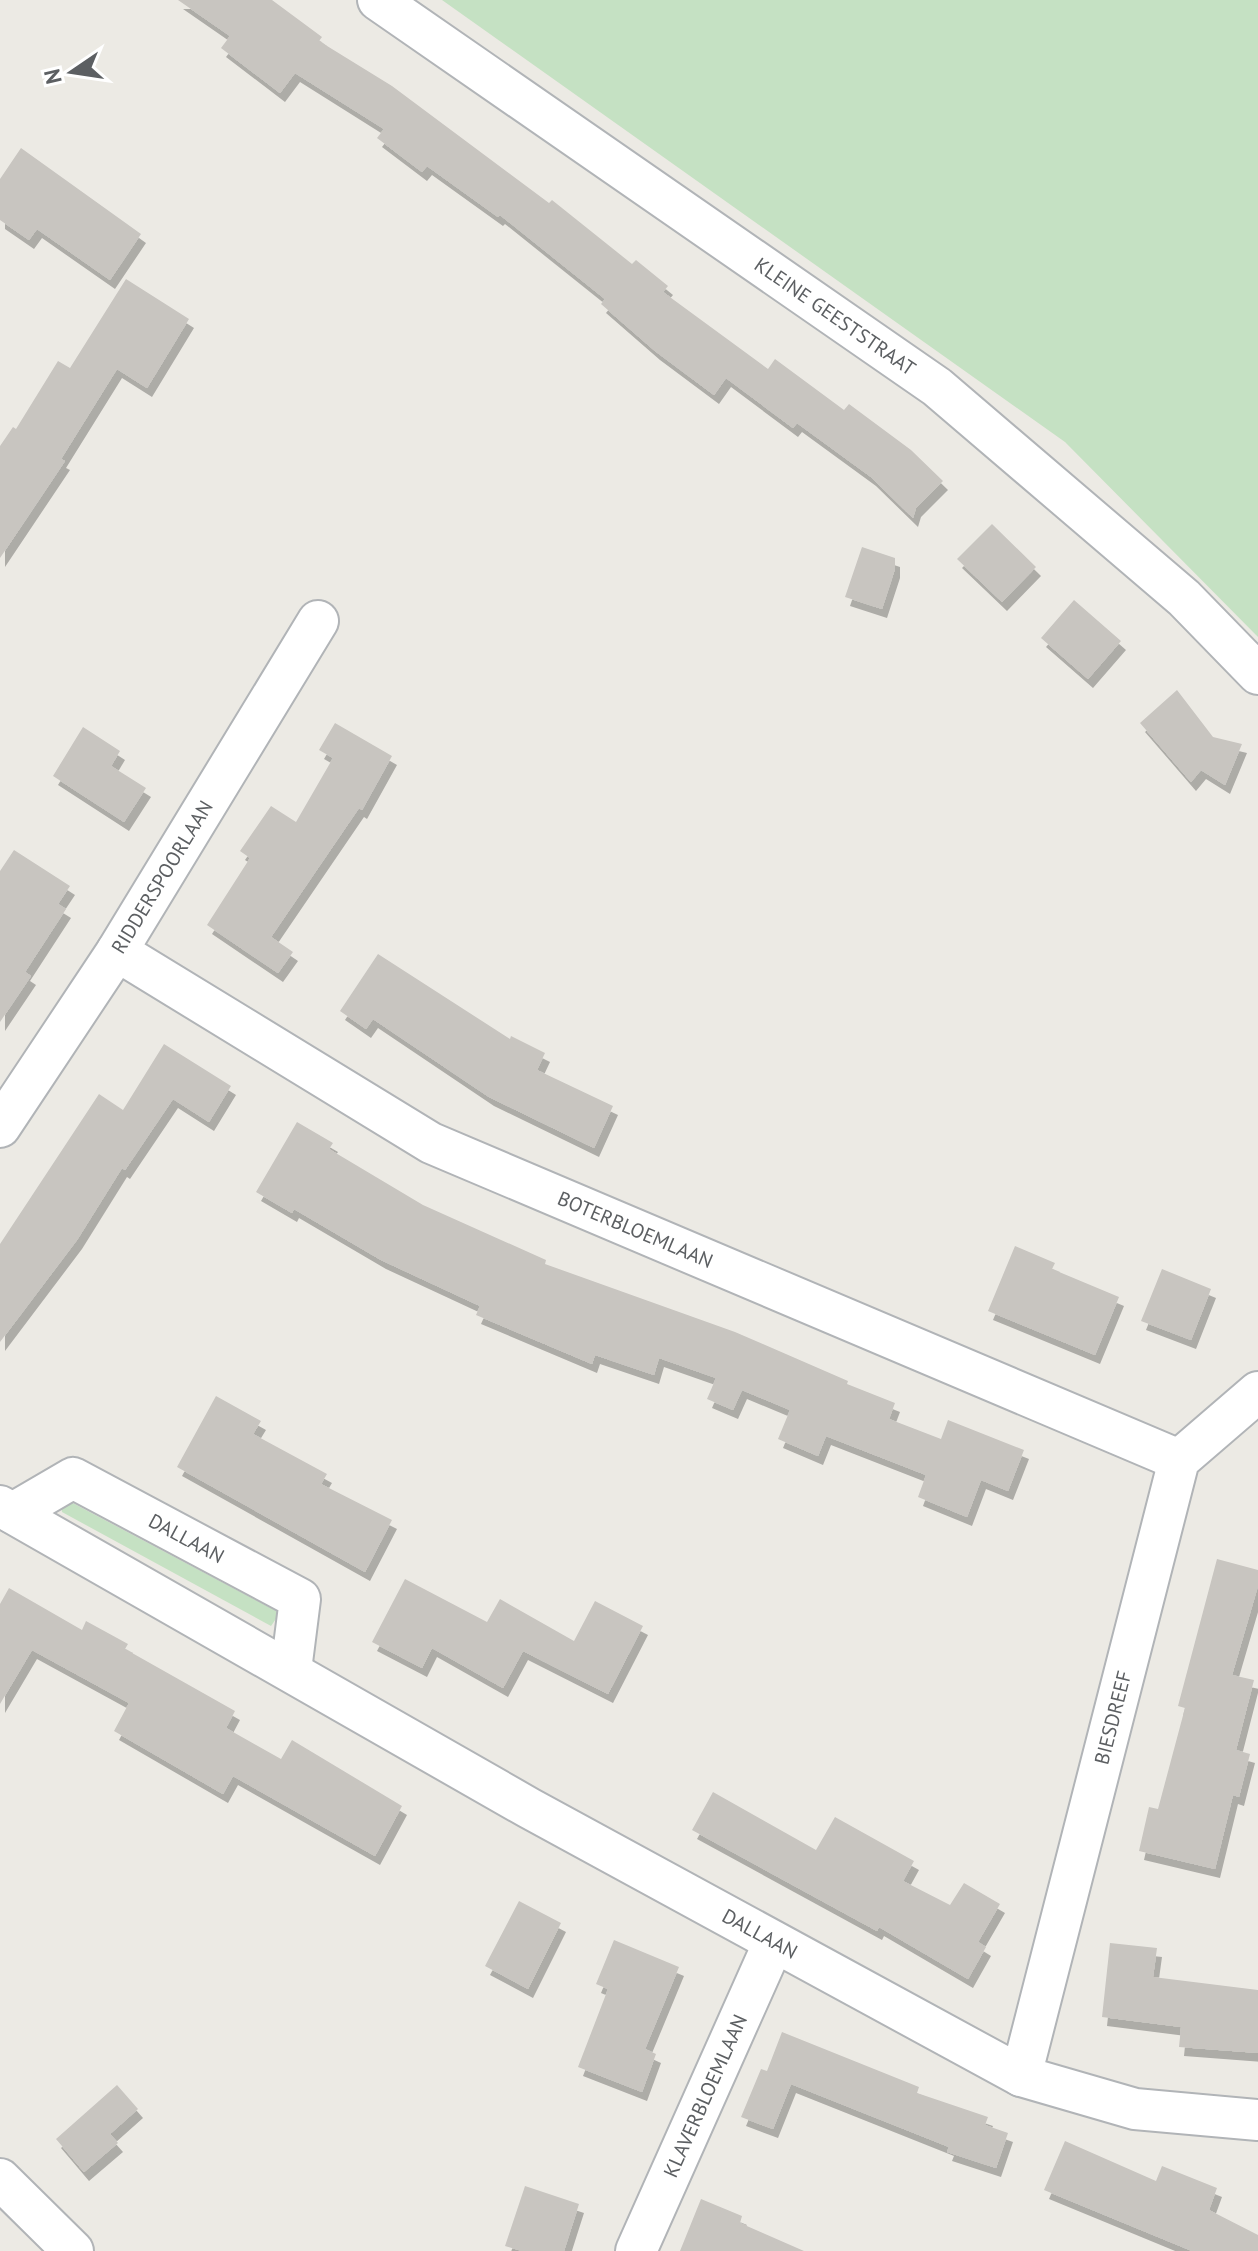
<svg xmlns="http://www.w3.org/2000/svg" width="1258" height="2251" viewBox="0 0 1258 2251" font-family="'PT Sans',sans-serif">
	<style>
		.green { fill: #c5e1c3 }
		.building { fill: #c8c5c0; filter: url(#shadow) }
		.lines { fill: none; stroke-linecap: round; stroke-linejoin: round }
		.minor-casing { stroke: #b1b4b7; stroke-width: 44 }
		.minor { stroke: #fff; stroke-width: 40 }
		.labels { text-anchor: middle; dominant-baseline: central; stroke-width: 7; stroke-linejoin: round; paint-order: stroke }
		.street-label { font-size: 20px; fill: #5c5f62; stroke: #fff }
	</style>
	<defs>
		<filter id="shadow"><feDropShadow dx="5" dy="9" stdDeviation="0" flood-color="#0004"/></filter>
	</defs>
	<rect width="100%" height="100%" fill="#eceae4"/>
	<!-- green -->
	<path class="green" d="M 442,0 L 1258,0 L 1258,637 L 1065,442 Z
		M 67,1500 L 280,1613 L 271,1626 L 62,1512 L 61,1504 Z"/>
	<!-- building -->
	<path class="building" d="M 178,0 L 272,0 L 322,37 L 319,41 L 392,86 L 549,203 L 552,200 L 632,264 L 636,260 L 668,286 L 663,292 L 768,369 L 775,359 L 844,410 L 849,404 L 911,450 L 943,481 L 916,508 L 913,518 L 871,477 L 797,423 L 793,428 L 726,378 L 714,395 L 655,351 L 601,304 L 605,299 L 500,215 L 498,217 L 427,166 L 422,172 L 377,138 L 384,129 L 295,73 L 280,93 L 221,48 L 230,36 Z
		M 21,148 L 141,234 L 110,280 L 37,229 L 29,240 L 0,220 L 0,179 Z
		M 126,279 L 189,319 L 147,388 L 117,369 L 61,459 L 65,461 L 0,558 L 0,446 L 13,427 L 16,429 L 58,361 L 70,368 Z
		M 992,524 L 1036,567 L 1002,602 L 957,559 Z
		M 862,547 L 895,558 L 895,569 L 882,609 L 845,597 Z
		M 1074,600 L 1121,641 L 1088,679 L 1041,638 Z
		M 1177,690 L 1213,737 L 1242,744 L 1225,785 L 1201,770 L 1191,782 L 1140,723 Z
		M 335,723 L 392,756 L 362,810 L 359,808 L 271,937 L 293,952 L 278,973 L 207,925 L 250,858 L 240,851 L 271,806 L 296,822 L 333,758 L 319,750 Z
		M 83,727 L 120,751 L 111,766 L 146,788 L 124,822 L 53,776 Z
		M 14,850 L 70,886 L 58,904 L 66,909 L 25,972 L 31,976 L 0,1022 L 0,871 Z
		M 378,954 L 510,1039 L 511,1036 L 545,1053 L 537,1070 L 613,1106 L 594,1148 L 489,1097 L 373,1019 L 366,1029 L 340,1011 Z
		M 164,1044 L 231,1086 L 209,1122 L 173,1099 L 125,1170 L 122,1168 L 77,1240 L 0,1342 L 0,1244 L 99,1094 L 123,1110 Z
		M 297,1122 L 333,1143 L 329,1149 L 423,1205 L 546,1260 L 545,1264 L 735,1332 L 848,1381 L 847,1384 L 895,1403 L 889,1419 L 941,1439 L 948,1420 L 1024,1450 L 1008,1491 L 981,1480 L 967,1517 L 918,1497 L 926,1475 L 826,1436 L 818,1456 L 778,1439 L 790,1410 L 742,1390 L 733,1410 L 707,1399 L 716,1378 L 659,1358 L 654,1375 L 595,1355 L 592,1364 L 476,1315 L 480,1306 L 381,1260 L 294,1209 L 292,1213 L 256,1192 Z
		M 1015,1246 L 1055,1263 L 1052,1269 L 1119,1297 L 1095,1355 L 988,1311 Z
		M 1162,1269 L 1211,1289 L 1191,1340 L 1141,1321 Z
		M 216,1396 L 261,1421 L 253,1434 L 327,1474 L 321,1484 L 392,1520 L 365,1572 L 177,1467 Z
		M 1217,1559 L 1258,1570 L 1258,1586 L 1232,1675 L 1254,1680 L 1236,1750 L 1250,1754 L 1239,1797 L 1233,1795 L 1215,1869 L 1139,1851 L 1149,1807 L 1158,1809 L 1185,1708 L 1178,1706 Z
		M 405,1579 L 487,1622 L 500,1599 L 574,1641 L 595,1601 L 643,1626 L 608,1694 L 523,1651 L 503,1688 L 432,1648 L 422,1668 L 372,1642 Z
		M 9,1588 L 82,1630 L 86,1621 L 128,1644 L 125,1649 L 235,1711 L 226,1728 L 281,1759 L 292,1740 L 402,1806 L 375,1856 L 233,1776 L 223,1794 L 114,1731 L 129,1703 L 32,1650 L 0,1704 L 0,1604 Z
		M 713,1792 L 816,1850 L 835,1817 L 914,1861 L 903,1881 L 950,1905 L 964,1883 L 1000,1904 L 978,1942 L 986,1947 L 968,1979 L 879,1927 L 877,1931 L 692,1830 Z
		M 519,1901 L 561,1923 L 528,1989 L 485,1966 Z
		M 614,1940 L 679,1967 L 645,2049 L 656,2054 L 642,2092 L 578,2067 L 608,1989 L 596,1984 Z
		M 1110,1943 L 1157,1948 L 1153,1977 L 1258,1990 L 1258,2053 L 1179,2047 L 1181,2027 L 1102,2017 Z
		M 782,2032 L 919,2087 L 917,2093 L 988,2117 L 985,2125 L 1008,2133 L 996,2168 L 947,2152 L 949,2147 L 791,2084 L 773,2129 L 741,2117 L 761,2069 L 767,2071 Z
		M 117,2085 L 138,2109 L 110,2134 L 118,2143 L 84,2172 L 56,2139 Z
		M 1065,2141 L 1156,2181 L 1162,2166 L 1217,2188 L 1209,2210 L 1258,2235 L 1258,2251 L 1192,2251 L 1044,2190 Z
		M 525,2186 L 579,2204 L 564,2251 L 522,2251 L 505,2246 Z
		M 701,2199 L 742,2216 L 740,2223 L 804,2251 L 680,2251 Z"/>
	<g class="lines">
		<defs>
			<g id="minor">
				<path id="s1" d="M 378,0 L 937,387 L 1184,598 L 1258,674"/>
				<path id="s2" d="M 117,951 L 431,1143 L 1179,1460"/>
				<path id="s3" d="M 0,1127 L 117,951 L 318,621"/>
				<path id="s4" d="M 0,1506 L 529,1808 L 1021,2076 L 1135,2109 L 1258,2120"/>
				<path id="s5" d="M 13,1513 L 73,1478 L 300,1599 L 291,1670"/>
				<path id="s6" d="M 1021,2076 L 1179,1460 L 1258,1392"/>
				<path d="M 0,2179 L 73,2251"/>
				<path id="s7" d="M 636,2251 L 774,1942"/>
			</g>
		</defs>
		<!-- minor casing -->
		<use href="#minor" class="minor-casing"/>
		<!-- minor -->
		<use href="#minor" class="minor"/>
	</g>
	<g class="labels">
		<!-- street labels -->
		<g class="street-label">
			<text stroke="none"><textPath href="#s1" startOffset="556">KLEINE GEESTSTRAAT</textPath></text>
			<text stroke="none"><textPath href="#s3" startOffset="298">RIDDERSPOORLAAN</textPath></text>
			<text stroke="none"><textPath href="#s2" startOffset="590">BOTERBLOEMLAAN</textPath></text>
			<text stroke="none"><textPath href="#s5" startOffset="198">DALLAAN</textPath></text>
			<text stroke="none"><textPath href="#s6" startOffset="370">BIESDREEF</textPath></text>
			<text stroke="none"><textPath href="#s4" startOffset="872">DALLAAN</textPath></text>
			<text stroke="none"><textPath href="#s7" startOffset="170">KLAVERBLOEMLAAN</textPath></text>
		</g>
	</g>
	<!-- north arrow -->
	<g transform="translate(72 72) rotate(257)" stroke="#ffffff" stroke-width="6" paint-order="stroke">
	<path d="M0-6L14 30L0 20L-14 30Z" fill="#5c5f62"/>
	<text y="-12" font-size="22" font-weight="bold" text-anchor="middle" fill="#5c5f62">N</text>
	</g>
</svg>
